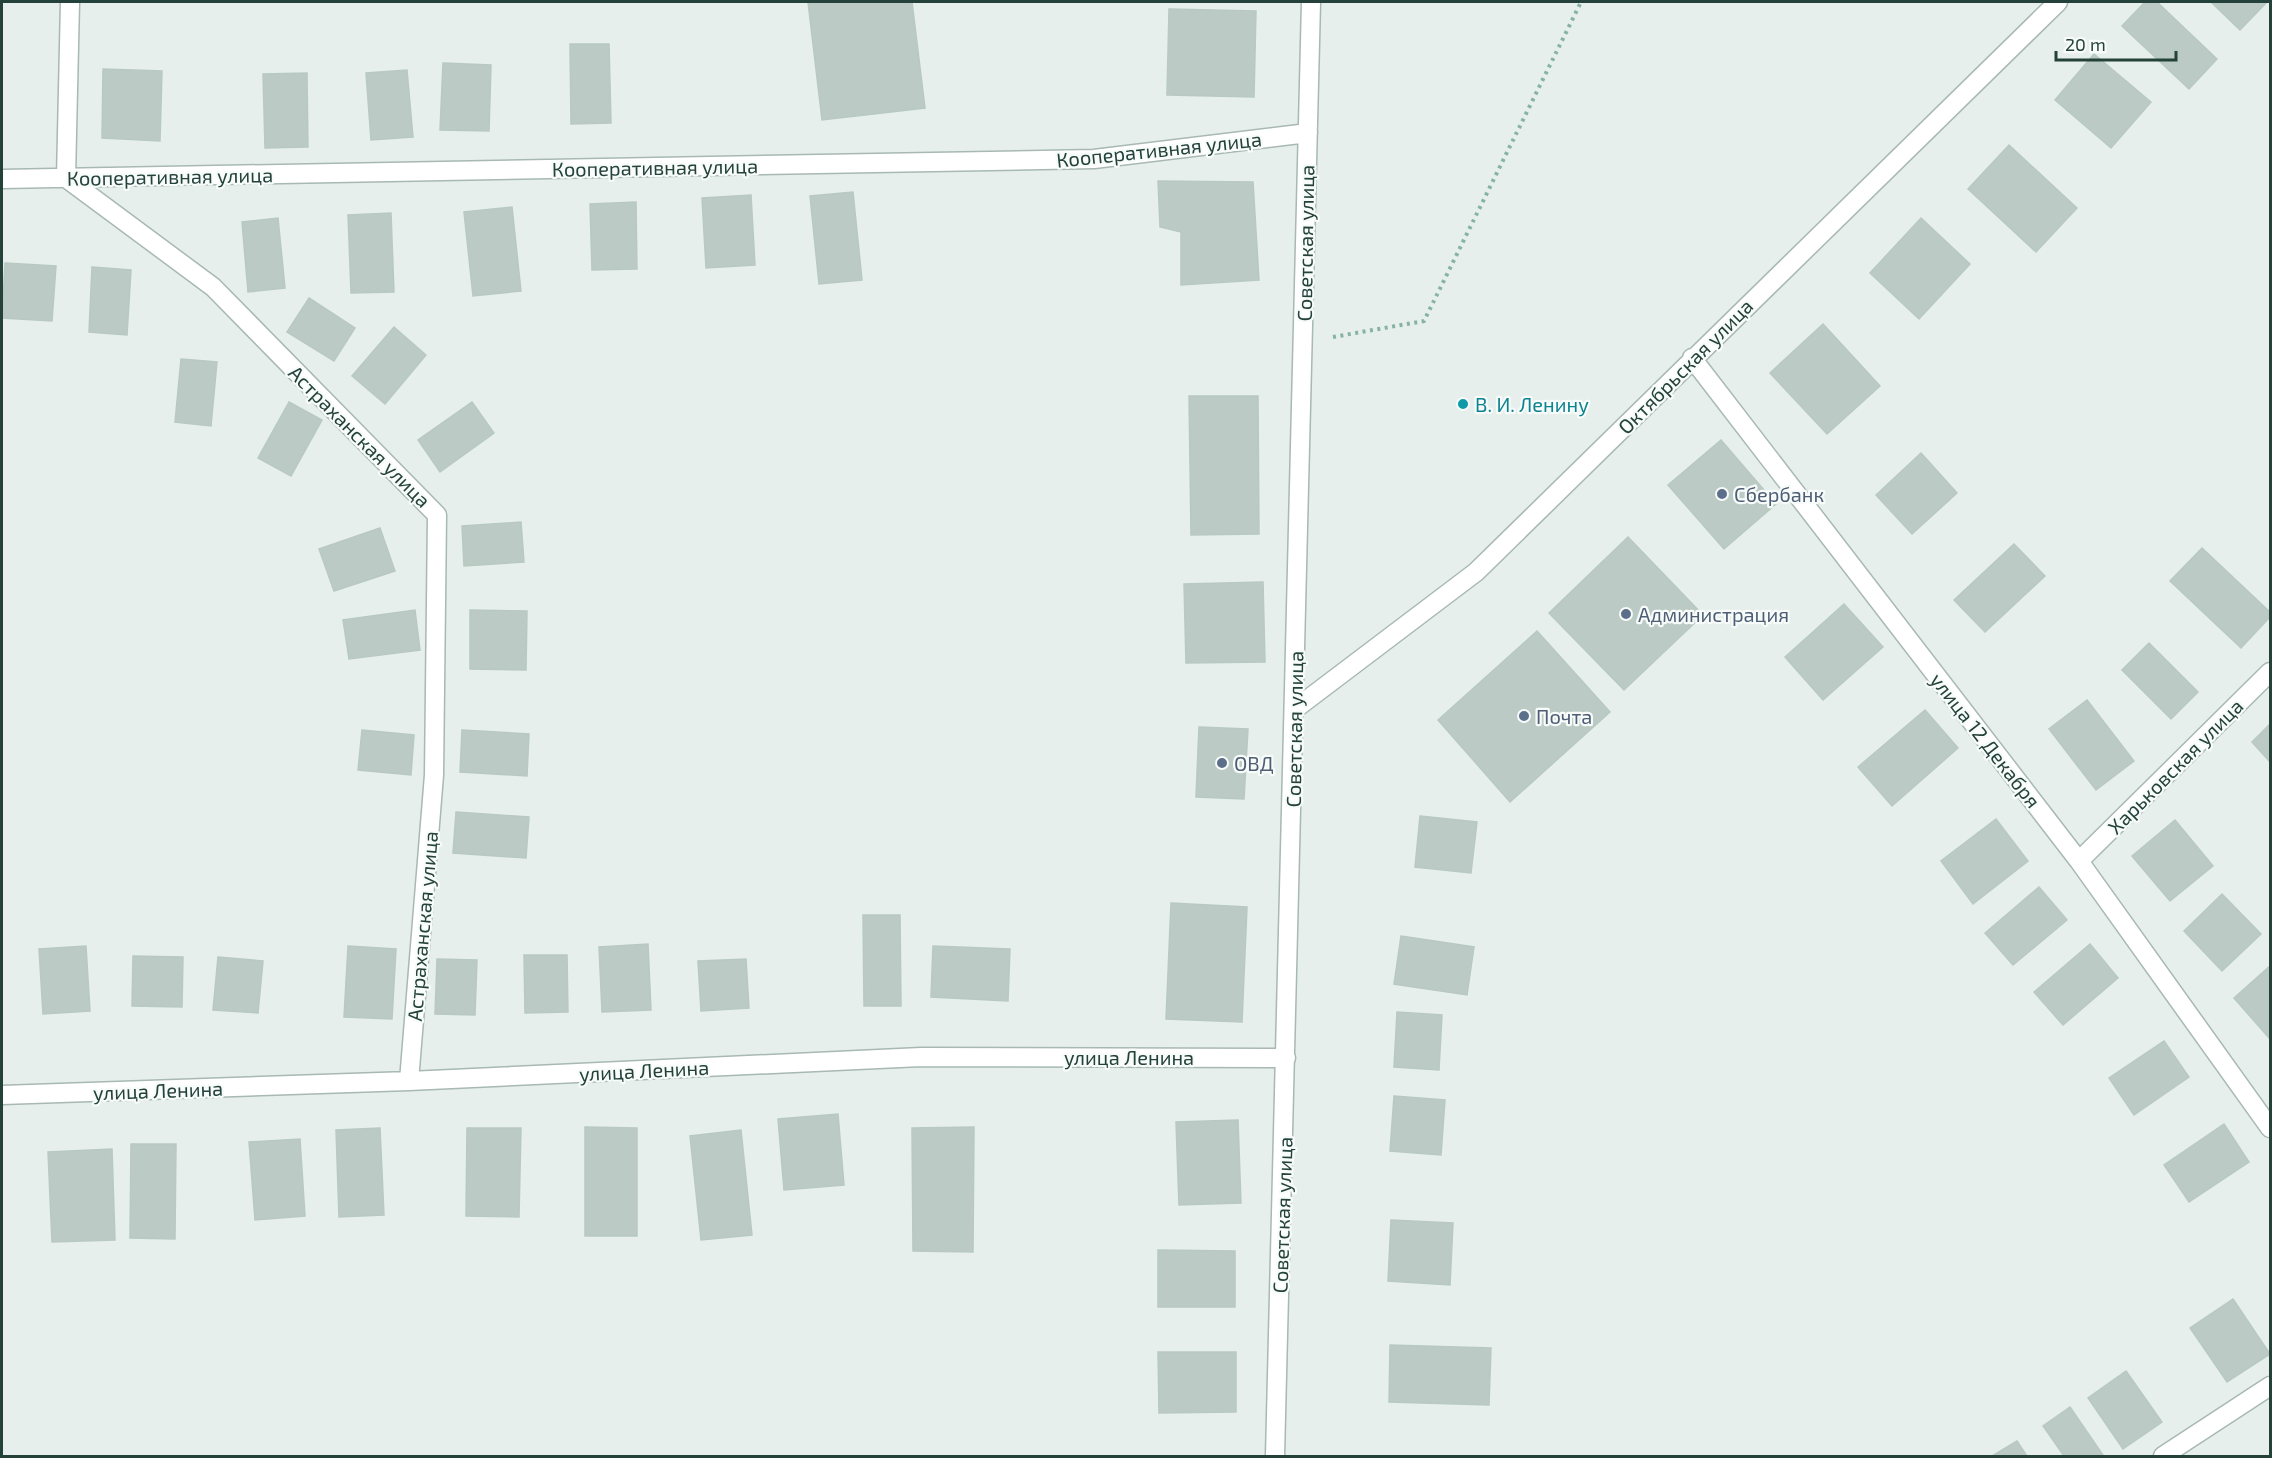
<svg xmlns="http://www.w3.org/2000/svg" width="2272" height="1458" viewBox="0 0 2272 1458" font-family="'Exo 2',sans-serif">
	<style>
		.building { fill: #bbcac4; stroke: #b8c9c2; stroke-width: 1.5 }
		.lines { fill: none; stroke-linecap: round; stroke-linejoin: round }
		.minor-casing { stroke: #a8b8b2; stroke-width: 21 }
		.path { stroke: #86b3a5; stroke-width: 4; stroke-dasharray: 3 4.5; stroke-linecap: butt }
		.minor { stroke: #fff; stroke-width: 18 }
		.culture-dot { fill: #0f9aa8; stroke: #f7fbf9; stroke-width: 2 }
		.service-dot { fill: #5c6f8a; stroke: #f7fbf9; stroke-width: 2 }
		.labels { text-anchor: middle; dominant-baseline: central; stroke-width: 4.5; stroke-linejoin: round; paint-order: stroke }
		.street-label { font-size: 20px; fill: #24423a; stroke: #f7fbf9 }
		.culture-label { font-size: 20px; fill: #0d838f; stroke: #f7fbf9; text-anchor: start }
		.service-label { font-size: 20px; fill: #4e5e75; stroke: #f7fbf9; text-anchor: start }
	</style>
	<rect width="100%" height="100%" fill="#e6efeb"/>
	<!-- building -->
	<path class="building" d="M 808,2 L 912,2 L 925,108 L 822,120 Z
		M 2145,2 L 2157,2 L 2217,59 L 2189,89 L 2122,26 Z
		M 2211,2 L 2267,2 L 2240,30 Z
		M 1169,9 L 1256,11 L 1254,97 L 1167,95 Z
		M 570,44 L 609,44 L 611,123 L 571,124 Z
		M 2094,54 L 2151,102 L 2111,148 L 2055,100 Z
		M 443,63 L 491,65 L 489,131 L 440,130 Z
		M 103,69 L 162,71 L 160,141 L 102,138 Z
		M 407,70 L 413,137 L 371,140 L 366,73 Z
		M 307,73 L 308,147 L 265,148 L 263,74 Z
		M 2009,145 L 2077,208 L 2036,252 L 1968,189 Z
		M 1158,181 L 1253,182 L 1259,280 L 1181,285 L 1181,232 L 1160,227 Z
		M 853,192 L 862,280 L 819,284 L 810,196 Z
		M 751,195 L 755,265 L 706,268 L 702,198 Z
		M 636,202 L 637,269 L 592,270 L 590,204 Z
		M 512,207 L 521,291 L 473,296 L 464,212 Z
		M 391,213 L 394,292 L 351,293 L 348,215 Z
		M 278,218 L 285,288 L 248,292 L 242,222 Z
		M 1921,218 L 1970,264 L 1919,319 L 1870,273 Z
		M 5,263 L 56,266 L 52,321 L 2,318 Z
		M 92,267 L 131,270 L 127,335 L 89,332 Z
		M 309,298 L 355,328 L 334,361 L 287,332 Z
		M 1823,324 L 1880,386 L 1827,434 L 1770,373 Z
		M 394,327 L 426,355 L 385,404 L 352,376 Z
		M 181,359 L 217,362 L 211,426 L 175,422 Z
		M 1189,396 L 1258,396 L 1259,534 L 1191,535 Z
		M 289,402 L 322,420 L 291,476 L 258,458 Z
		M 472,402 L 494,433 L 440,472 L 418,440 Z
		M 1721,440 L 1776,504 L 1724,549 L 1668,485 Z
		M 1921,453 L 1957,493 L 1912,534 L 1876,495 Z
		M 521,522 L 524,562 L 464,566 L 462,526 Z
		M 380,528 L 395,571 L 334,591 L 319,549 Z
		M 1628,537 L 1703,615 L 1624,690 L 1549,613 Z
		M 2014,544 L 2045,576 L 1985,632 L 1954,600 Z
		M 2202,548 L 2270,612 L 2270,617 L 2241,648 L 2170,581 Z
		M 1263,582 L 1265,662 L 1186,663 L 1184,584 Z
		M 1844,604 L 1883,647 L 1823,700 L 1785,657 Z
		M 415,610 L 420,650 L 349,659 L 343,620 Z
		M 470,610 L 527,611 L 526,670 L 470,669 Z
		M 1537,631 L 1610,712 L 1510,802 L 1438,720 Z
		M 2149,643 L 2198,692 L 2171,719 L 2122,670 Z
		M 2087,700 L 2134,761 L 2096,790 L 2049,729 Z
		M 1925,710 L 1958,748 L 1892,806 L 1858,767 Z
		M 2270,724 L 2270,762 L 2252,742 Z
		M 1199,727 L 1248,729 L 1244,799 L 1196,797 Z
		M 362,730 L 414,735 L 411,775 L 358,770 Z
		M 462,730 L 529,734 L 527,776 L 460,772 Z
		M 456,812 L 529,817 L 526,858 L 453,853 Z
		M 1420,816 L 1477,822 L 1471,873 L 1415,867 Z
		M 1996,819 L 2028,861 L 1973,904 L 1941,861 Z
		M 2175,820 L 2213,866 L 2170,901 L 2132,856 Z
		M 2039,887 L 2067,920 L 2013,965 L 1985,933 Z
		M 2222,894 L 2261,934 L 2222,971 L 2184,931 Z
		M 1171,903 L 1247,907 L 1242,1022 L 1166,1019 Z
		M 863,915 L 900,915 L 901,1006 L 864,1006 Z
		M 1401,936 L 1474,947 L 1467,995 L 1394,984 Z
		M 648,944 L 651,1010 L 602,1012 L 599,947 Z
		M 2090,944 L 2118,978 L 2063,1025 L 2034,992 Z
		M 86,946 L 90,1011 L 43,1014 L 39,949 Z
		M 348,946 L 396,949 L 392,1019 L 344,1017 Z
		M 933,946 L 1010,949 L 1008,1001 L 931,997 Z
		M 524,955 L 567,955 L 568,1012 L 525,1013 Z
		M 133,956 L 183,957 L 182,1007 L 132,1006 Z
		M 218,957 L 263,961 L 258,1013 L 213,1010 Z
		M 437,959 L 477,960 L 475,1015 L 435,1014 Z
		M 746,959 L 749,1008 L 701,1011 L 698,961 Z
		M 2270,966 L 2270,1039 L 2234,998 Z
		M 1397,1012 L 1442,1015 L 1439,1070 L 1394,1067 Z
		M 2164,1041 L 2189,1077 L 2134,1115 L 2109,1078 Z
		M 1394,1096 L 1445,1100 L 1441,1155 L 1390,1151 Z
		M 838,1114 L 844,1185 L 784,1190 L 778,1119 Z
		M 1238,1120 L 1241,1203 L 1179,1205 L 1176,1122 Z
		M 2224,1124 L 2249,1162 L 2189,1202 L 2164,1165 Z
		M 585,1127 L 637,1128 L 637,1236 L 585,1236 Z
		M 974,1127 L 973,1252 L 913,1251 L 912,1128 Z
		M 380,1128 L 384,1215 L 339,1217 L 336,1130 Z
		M 467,1128 L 521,1128 L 519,1217 L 466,1216 Z
		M 741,1130 L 752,1235 L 701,1240 L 690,1136 Z
		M 300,1139 L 305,1216 L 255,1220 L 249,1142 Z
		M 131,1144 L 176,1144 L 175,1239 L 130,1238 Z
		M 112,1149 L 115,1240 L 52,1242 L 48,1152 Z
		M 1391,1220 L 1453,1223 L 1450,1285 L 1388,1281 Z
		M 1158,1250 L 1235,1251 L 1235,1307 L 1158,1307 Z
		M 2233,1299 L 2270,1354 L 2227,1382 L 2190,1328 Z
		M 1390,1345 L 1491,1348 L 1489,1405 L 1389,1402 Z
		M 1158,1352 L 1236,1352 L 1236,1412 L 1159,1413 Z
		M 2126,1371 L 2162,1422 L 2123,1449 L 2088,1398 Z
		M 2070,1407 L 2103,1455 L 2100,1456 L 2064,1456 L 2043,1426 Z
		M 2017,1441 L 2027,1456 L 1992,1456 Z"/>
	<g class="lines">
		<defs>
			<path id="minor" d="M 70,2 L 66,178 L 213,287 L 437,515 L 434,775 L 409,1081
				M 2,179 L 1094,159 L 1308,133
				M 1692,358 L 2079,861 L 2270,1128
				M 1295,709 L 1476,572 L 2058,2
				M 2079,861 L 2270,672
				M 2,1095 L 409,1081 L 921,1057 L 1286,1058
				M 1275,1456 L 1311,2
				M 2163,1456 L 2270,1386"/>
		</defs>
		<!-- minor casing -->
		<use href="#minor" class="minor-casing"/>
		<!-- path -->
		<path class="path" d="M 1333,337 L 1424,321 L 1581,2"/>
		<!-- minor -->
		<use href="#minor" class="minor"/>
	</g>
	<!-- markers -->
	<circle class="culture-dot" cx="1463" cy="404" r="6"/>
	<g class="service-dot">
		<circle cx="1722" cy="494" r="6"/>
		<circle cx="1626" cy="614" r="6"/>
		<circle cx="1524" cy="716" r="6"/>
		<circle cx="1222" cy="763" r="6"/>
	</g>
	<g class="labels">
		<!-- street labels -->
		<g class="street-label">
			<text transform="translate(1159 149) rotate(-6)">Кооперативная улица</text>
			<text transform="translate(655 167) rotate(-1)">Кооперативная улица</text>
			<text transform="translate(170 176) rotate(-1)">Кооперативная улица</text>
			<text transform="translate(1305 243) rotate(-89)">Советская улица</text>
			<text transform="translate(1685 366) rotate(-45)">Октябрьская улица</text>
			<text transform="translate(360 436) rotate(45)">Астраханская улица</text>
			<text transform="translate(1294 729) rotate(-89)">Советская улица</text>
			<text transform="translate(1986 740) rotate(52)">улица 12 Декабря</text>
			<text transform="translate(2175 766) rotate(-45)">Харьковская улица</text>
			<text transform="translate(422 926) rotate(-85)">Астраханская улица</text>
			<text x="1129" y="1057">улица Ленина</text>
			<text transform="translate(644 1070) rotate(-3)">улица Ленина</text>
			<text transform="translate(158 1090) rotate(-2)">улица Ленина</text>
			<text transform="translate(1282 1215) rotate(-88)">Советская улица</text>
		</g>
		<!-- culture labels -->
		<g class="culture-label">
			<text x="1475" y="404">В. И. Ленину</text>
		</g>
		<!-- service labels -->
		<g class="service-label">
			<text x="1734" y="494">Сбербанк</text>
			<text x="1638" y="614">Администрация</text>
			<text x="1536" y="716">Почта</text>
			<text x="1234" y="763">ОВД</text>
		</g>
	</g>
	<!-- border -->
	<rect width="2272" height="1458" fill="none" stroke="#24423a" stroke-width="6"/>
	<!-- scale -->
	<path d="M2056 51v9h120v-9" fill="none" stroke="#24423a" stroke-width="3"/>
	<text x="2065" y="51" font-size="18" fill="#24423a" stroke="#f7fbf9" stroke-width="4.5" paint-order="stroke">20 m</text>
</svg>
